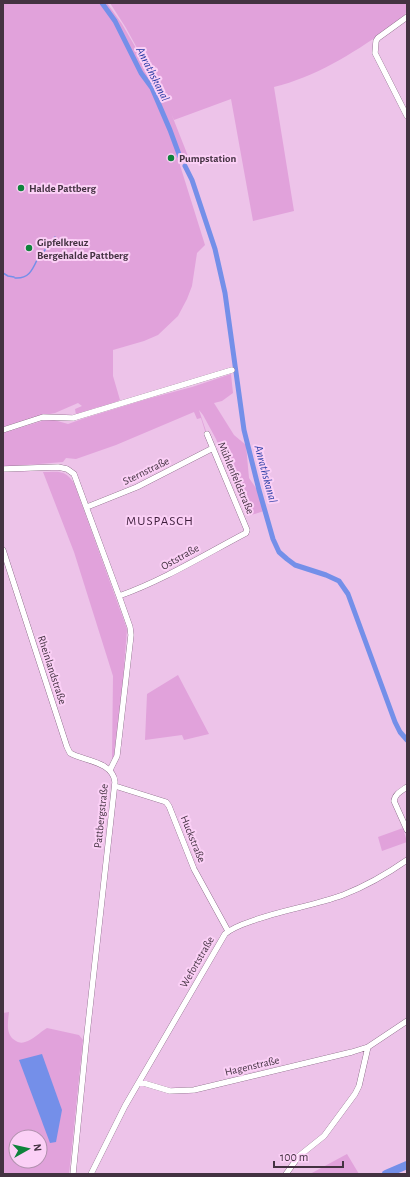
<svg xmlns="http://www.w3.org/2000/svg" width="410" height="1177" viewBox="0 0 410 1177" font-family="'Alegreya Sans',sans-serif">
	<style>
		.green { fill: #e1a2db; fill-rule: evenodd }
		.water { fill: #748fe9 }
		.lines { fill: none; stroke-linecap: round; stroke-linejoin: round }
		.stream { stroke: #748fe9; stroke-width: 1.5 }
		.canal { stroke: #748fe9; stroke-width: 5 }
		.river { stroke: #748fe9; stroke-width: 8 }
		.minor-casing { stroke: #704c6c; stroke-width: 6 }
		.minor { stroke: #fff; stroke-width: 5.5 }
		.poi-dot { fill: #0e833b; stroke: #fbd0f6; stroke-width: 1.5 }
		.labels { text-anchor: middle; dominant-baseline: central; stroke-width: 4; stroke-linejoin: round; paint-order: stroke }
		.poi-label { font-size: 11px; font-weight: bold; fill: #433241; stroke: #fbd0f6; text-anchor: start }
		.street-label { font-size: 11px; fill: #433241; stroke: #fbd0f6 }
		.water-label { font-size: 12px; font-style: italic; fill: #2c3fa7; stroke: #fbd0f6 }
		.quarter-label { font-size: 13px; letter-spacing: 1px; fill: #3d1d3b; stroke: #fbd0f6 }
	</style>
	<rect width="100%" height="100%" fill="#edc3e9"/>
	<!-- green -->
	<path class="green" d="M 3,3 L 107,3 L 122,24 L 154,79 L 126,28 L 110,3 L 406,3 C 407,8 407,13 403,18 C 399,22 391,26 386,30 C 352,54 315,77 274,87 L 294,211 L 253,221 L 231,99 L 174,120 L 171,113 L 188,156 L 179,162 L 205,245 L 197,253 L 192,286 L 187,299 L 178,316 L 158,335 L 144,341 L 113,350 L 113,376 L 120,400 L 105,407 L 98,407 L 76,415 L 75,409 L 82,406 L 78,403 L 55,413 L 35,417 L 3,427 Z
		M 231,374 L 233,393 L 222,401 L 214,403 L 234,435 L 246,445 L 249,478 L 258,491 L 264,511 L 248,516 L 216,439 L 203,415 L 199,410 L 206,431 L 205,431 L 201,418 L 197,419 L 194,412 L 116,445 L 76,459 L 66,458 L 63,462 L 3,467 L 3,433 L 42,421 L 54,420 L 68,424 L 85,418 L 147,399 L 192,387 Z
		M 43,472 C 58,472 65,469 74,483 L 127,629 L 123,680 L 114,756 L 112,759 L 113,676 L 74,552 Z
		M 178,675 L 209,734 L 184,740 L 182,735 L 145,740 L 147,694 Z
		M 403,828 L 407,842 L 382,851 L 378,837 Z
		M 9,1012 C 8,1022 5,1035 16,1041 C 19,1043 22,1043 25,1042 C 33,1040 40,1032 47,1028 L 79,1035 L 83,1040 L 69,1174 L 3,1174 L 3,1013 ZM 16,1137 L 40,1137 L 40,1161 L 16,1161 Z
		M 347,1154 L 359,1174 L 310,1174 Z"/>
	<!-- water -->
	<path class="water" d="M 42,1054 L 62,1110 L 56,1142 L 50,1143 L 19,1060 Z"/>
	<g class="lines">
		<!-- stream -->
		<path class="stream" d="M 38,259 L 55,237
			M 3,273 L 8,276 L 14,277
			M 15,278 C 28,279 32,271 37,260"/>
		<!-- canal -->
		<path class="canal" d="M 102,3 L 115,21 L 141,73 L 152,88 L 170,130 L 180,157
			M 185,166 L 192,180 L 215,249 L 225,293 L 244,430 L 259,490 L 273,539 L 279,552 L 287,559 L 295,565 L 326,575 L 339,581 L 348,594 L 395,722 L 400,732 L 407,740"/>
		<!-- river -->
		<path class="river" d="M 386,1174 L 407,1165"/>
		<defs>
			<path id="minor" d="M 407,17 L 378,38 L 376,41 L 375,53 L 407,116
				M 3,430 L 43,417 L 73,418 L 232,370
				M 3,469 L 58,467 L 67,469 L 74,474 L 119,596 L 130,627 L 131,635 L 117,756 L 110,770
				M 87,507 L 137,487 L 213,448
				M 3,550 L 67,747 L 70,753 L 74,755 C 88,761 113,763 115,782 L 87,1034 L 73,1174
				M 119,596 C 164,580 204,555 246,533 L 247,530 L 207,434
				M 115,786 L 166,802 L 169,806 L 194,869 L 228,931
				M 407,787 C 401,791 395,794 394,801 L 407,830
				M 140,1082 L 170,1091 L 194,1090 L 352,1052 L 368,1047
				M 91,1174 L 125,1106 L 225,934 C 232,928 243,924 252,921 C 281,910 313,906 343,895 C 366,886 387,874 407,860
				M 286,1174 L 299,1156 L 324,1136 L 355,1094 L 359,1086 L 368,1047 L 407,1021"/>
		</defs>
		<!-- minor casing -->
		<use href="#minor" class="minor-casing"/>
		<!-- minor -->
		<use href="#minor" class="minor"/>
	</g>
	<!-- markers -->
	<g class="poi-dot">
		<circle cx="171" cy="158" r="4"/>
		<circle cx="21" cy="188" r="4"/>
		<circle cx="29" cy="248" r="4"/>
	</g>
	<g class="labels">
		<!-- poi labels -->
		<g class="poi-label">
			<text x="179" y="158">Pumpstation</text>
			<text x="29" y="188">Halde Pattberg</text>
			<text x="37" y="242">Gipfelkreuz<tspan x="37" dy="13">Bergehalde Pattberg</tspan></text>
		</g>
		<!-- street labels -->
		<g class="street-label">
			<text transform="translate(146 471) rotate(-26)">Sternstraße</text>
			<text transform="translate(236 478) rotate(67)">Mühlenfeldstraße</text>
			<text transform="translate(180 557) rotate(-29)">Oststraße</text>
			<text transform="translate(52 670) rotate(72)">Rheinlandstraße</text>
			<text transform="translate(101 816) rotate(-84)">Pattbergstraße</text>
			<text transform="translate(193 839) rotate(68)">Huckstraße</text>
			<text transform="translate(197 962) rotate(-60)">Wefortstraße</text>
			<text transform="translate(252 1066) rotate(-13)">Hagenstraße</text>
		</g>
		<!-- water labels -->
		<g class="water-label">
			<text transform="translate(153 74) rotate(63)">Anrathskanal</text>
			<text transform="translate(266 474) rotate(75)">Anrathskanal</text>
		</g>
		<!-- quarter labels -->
		<g class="quarter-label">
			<text x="160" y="521">MUSPASCH</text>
		</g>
	</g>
	<!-- border -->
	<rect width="410" height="1177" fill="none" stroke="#433241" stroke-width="8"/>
	<!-- north arrow -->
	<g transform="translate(28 1149) rotate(82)"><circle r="19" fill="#fbd0f6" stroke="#b191ae"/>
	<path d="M0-3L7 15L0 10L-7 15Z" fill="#0e833b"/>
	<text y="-6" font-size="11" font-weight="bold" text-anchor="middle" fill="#433241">N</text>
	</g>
	<!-- scale -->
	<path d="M274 1161v6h69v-6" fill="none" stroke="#433241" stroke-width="2"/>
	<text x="280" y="1161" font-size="12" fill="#433241" stroke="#fbd0f6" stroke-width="3" paint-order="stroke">100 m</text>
</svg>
